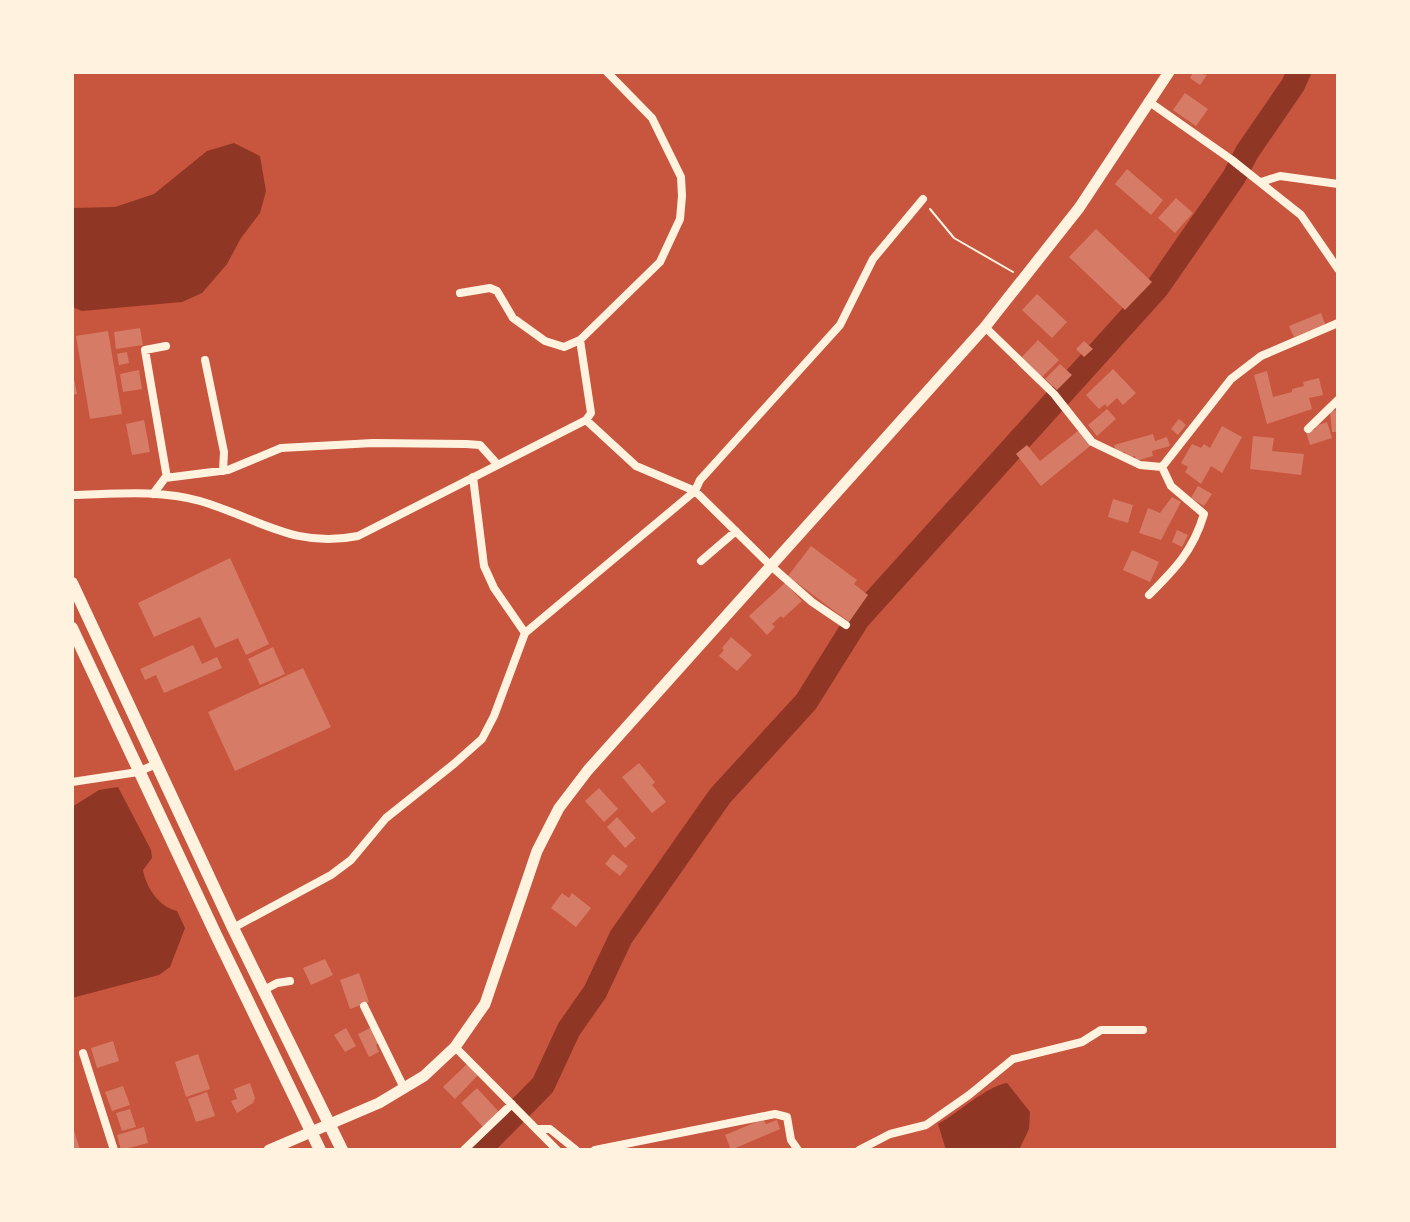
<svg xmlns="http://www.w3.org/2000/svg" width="1410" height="1222" viewBox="0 0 1410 1222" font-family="Georgia,serif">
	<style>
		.water { fill: #8f3625 }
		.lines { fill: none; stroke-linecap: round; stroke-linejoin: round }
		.river { stroke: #8f3625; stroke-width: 24 }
		.building { fill: #d67c66 }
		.path { stroke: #fff3e0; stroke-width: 2 }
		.minor { stroke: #fff3e0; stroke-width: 8 }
		.secondary { stroke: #fff3e0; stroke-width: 11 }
		.trunk { stroke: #fff3e0; stroke-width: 12 }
	</style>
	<rect width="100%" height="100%" fill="#c8553d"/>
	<!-- water -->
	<path class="water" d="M 234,143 L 260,156 L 266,191 L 260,213 L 241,238 L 227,264 L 202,293 L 182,302 L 82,311 L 72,307 L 72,208 L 115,207 L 154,194 L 207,151 Z
		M 118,787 L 151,850 L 152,858 L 143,870 C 146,887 159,907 177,911 L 185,928 L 170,967 L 159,975 L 72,998 L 72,807 L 99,790 Z
		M 1007,1083 L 1030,1112 L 1029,1129 L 1019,1150 L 946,1150 L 938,1124 C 958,1113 987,1086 1007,1083 Z"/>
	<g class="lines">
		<!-- river -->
		<path class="river" d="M 479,1150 L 543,1085 L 569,1029 L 595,992 L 621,937 L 720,796 L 806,702 L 858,619 L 1157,288 L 1234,177 L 1247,152 L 1293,85 L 1299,72"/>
	</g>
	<!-- building -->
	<path class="building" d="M 1193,72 L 1207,75 L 1200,85 L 1190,78 Z
		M 1185,93 L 1208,109 L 1196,126 L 1173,110 Z
		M 1127,169 L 1163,200 L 1151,215 L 1115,184 Z
		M 1176,198 L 1193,213 L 1175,233 L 1158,218 Z
		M 1096,229 L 1152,282 L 1125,310 L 1069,257 Z
		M 1037,294 L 1067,322 L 1052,338 L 1022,310 Z
		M 1321,313 L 1325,324 L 1294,337 L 1289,326 Z
		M 140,328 L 143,345 L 116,349 L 114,332 Z
		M 108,331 L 122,414 L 90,419 L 76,336 Z
		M 1038,340 L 1059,360 L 1041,378 L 1021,358 Z
		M 1084,341 L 1093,349 L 1084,357 L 1076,349 Z
		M 127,352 L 129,363 L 119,365 L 117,354 Z
		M 1060,364 L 1072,375 L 1057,390 L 1045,379 Z
		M 72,369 L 77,394 L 72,395 Z
		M 1113,369 L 1136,393 L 1123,405 L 1117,398 L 1107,407 L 1105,404 L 1099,409 L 1086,395 Z
		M 139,370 L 142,389 L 123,392 L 120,374 Z
		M 1267,371 L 1273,397 L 1292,392 L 1292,389 L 1304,386 L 1303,382 L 1319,378 L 1323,395 L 1309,398 L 1312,409 L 1267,424 L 1254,375 Z
		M 1107,409 L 1116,419 L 1097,436 L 1088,425 Z
		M 1338,410 L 1338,432 L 1332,432 L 1330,411 Z
		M 1179,419 L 1186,425 L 1178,435 L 1171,429 Z
		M 144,420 L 150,452 L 132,455 L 126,424 Z
		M 1327,422 L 1332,438 L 1310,445 L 1306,432 L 1316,429 L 1315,426 Z
		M 1222,426 L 1242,437 L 1222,473 L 1211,466 L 1201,484 L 1185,472 L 1188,467 L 1181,463 L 1192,444 L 1201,448 L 1204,444 L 1210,448 Z
		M 1078,431 L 1090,446 L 1041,486 L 1016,454 L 1027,445 L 1040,461 Z
		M 1153,434 L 1155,441 L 1167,437 L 1170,446 L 1152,451 L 1153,456 L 1136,461 L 1135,456 L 1127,458 L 1125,452 L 1117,454 L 1114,445 Z
		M 1253,436 L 1274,438 L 1272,451 L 1304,454 L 1301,475 L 1250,469 Z
		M 1198,486 L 1212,494 L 1204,506 L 1191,498 Z
		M 1172,497 L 1181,502 L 1161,540 L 1139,533 L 1148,508 L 1160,513 Z
		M 1113,499 L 1133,505 L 1128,523 L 1108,517 Z
		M 1177,530 L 1188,535 L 1182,547 L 1172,542 Z
		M 811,546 L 857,580 L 854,584 L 868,595 L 849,622 L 788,576 Z
		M 1132,550 L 1159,562 L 1150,582 L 1123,570 Z
		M 230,558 L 269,644 L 246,655 L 238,638 L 215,648 L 200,617 L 154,637 L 138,603 Z
		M 785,583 L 802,601 L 783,618 L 781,616 L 772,624 L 775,627 L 767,635 L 749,616 Z
		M 731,637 L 752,655 L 737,671 L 719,656 L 724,650 L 722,648 Z
		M 193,645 L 202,664 L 217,657 L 222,668 L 164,693 L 156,675 L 145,680 L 140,669 Z
		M 273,647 L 285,674 L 260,685 L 248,659 Z
		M 303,668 L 331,727 L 235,771 L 208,712 Z
		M 639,763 L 655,782 L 652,785 L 666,802 L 652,813 L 622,777 Z
		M 599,788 L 618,809 L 604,822 L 585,801 Z
		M 617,817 L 636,838 L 625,848 L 607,827 Z
		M 613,854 L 628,866 L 620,876 L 605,864 Z
		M 562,893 L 569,898 L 572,893 L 591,908 L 576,927 L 551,908 Z
		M 325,959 L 333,975 L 311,985 L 303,968 Z
		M 359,973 L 369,1002 L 350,1009 L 340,980 Z
		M 372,1027 L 380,1042 L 376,1045 L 379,1052 L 369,1057 L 358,1034 Z
		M 346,1028 L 356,1046 L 345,1052 L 334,1035 Z
		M 113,1041 L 119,1061 L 97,1068 L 91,1048 Z
		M 198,1054 L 210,1089 L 186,1097 L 175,1062 Z
		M 467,1064 L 478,1075 L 455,1099 L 443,1087 Z
		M 250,1083 L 255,1098 L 253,1103 L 237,1113 L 231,1101 L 237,1099 L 234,1089 Z
		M 123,1086 L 130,1105 L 112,1111 L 105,1092 Z
		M 477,1088 L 499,1112 L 483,1127 L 461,1103 Z
		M 207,1092 L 215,1116 L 196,1122 L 188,1099 Z
		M 130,1109 L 136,1127 L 122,1131 L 116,1113 Z
		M 763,1119 L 766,1124 L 777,1120 L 780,1129 L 731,1150 L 725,1135 Z
		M 72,1127 L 73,1127 L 80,1150 L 72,1150 Z
		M 144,1127 L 148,1143 L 121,1150 L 117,1135 Z"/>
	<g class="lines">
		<!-- path -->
		<path class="path" d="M 930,209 L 954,238 L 1013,272"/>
		<!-- minor -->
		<path class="minor" d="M 1148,101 L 1232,160 L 1301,215 L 1338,269
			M 1261,182 L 1280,176 L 1338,184
			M 460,293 L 490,288 L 497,291 L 513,318 L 545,341 L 564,347 L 580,340
			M 985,327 L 1054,394 L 1092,442 L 1140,465 L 1162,467 L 1231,379 L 1261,356 L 1338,323
			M 166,346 L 145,350 L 167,478
			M 205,360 L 224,452 L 223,471
			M 586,420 L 636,466 L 695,491 L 771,566 L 812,602 L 846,625
			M 1308,429 L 1338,400
			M 473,477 L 484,566 L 494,588 L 525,633
			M 153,494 L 165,478 L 228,470 L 281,448 L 373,443 L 466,444 L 480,445 L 497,464
			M 72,495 C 114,494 159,489 200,501 C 258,518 294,549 358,536 L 586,420 L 591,413 L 580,340 L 660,262 L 680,219 L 682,196 L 681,177 L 652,118 L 607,72
			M 701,561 L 736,531
			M 1149,595 C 1175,569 1193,551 1204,514 L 1171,486 L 1162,467
			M 72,782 L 138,772 L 156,764
			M 233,928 L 331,875 L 351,860 L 386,818 L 455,763 L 482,739 L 494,716 L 525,633 L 695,491 L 700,480 L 840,325 L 873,259 L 923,199
			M 264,990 L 277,983 L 290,981
			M 364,1006 L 404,1088
			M 455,1047 L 557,1150
			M 83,1053 L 114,1150
			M 538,1129 L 550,1129 L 576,1150
			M 464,1150 L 512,1104
			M 595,1150 L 775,1114 L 787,1117 L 791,1140 L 798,1150
			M 859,1150 L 890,1134 L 926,1125 L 969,1095 L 1013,1059 L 1082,1042 L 1101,1030 L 1143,1030"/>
		<!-- secondary -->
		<path class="secondary" d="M 269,1150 L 379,1103 L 424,1076 L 455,1047 L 485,1004 L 537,851 L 559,808 L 588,770 L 985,327 L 1079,208 L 1169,72"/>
		<!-- trunk -->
		<path class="trunk" d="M 72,583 L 233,928 L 342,1150
			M 72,628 L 217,937 L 320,1150"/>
	</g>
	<!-- border -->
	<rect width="1410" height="1222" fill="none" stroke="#fff3e0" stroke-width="148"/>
</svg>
